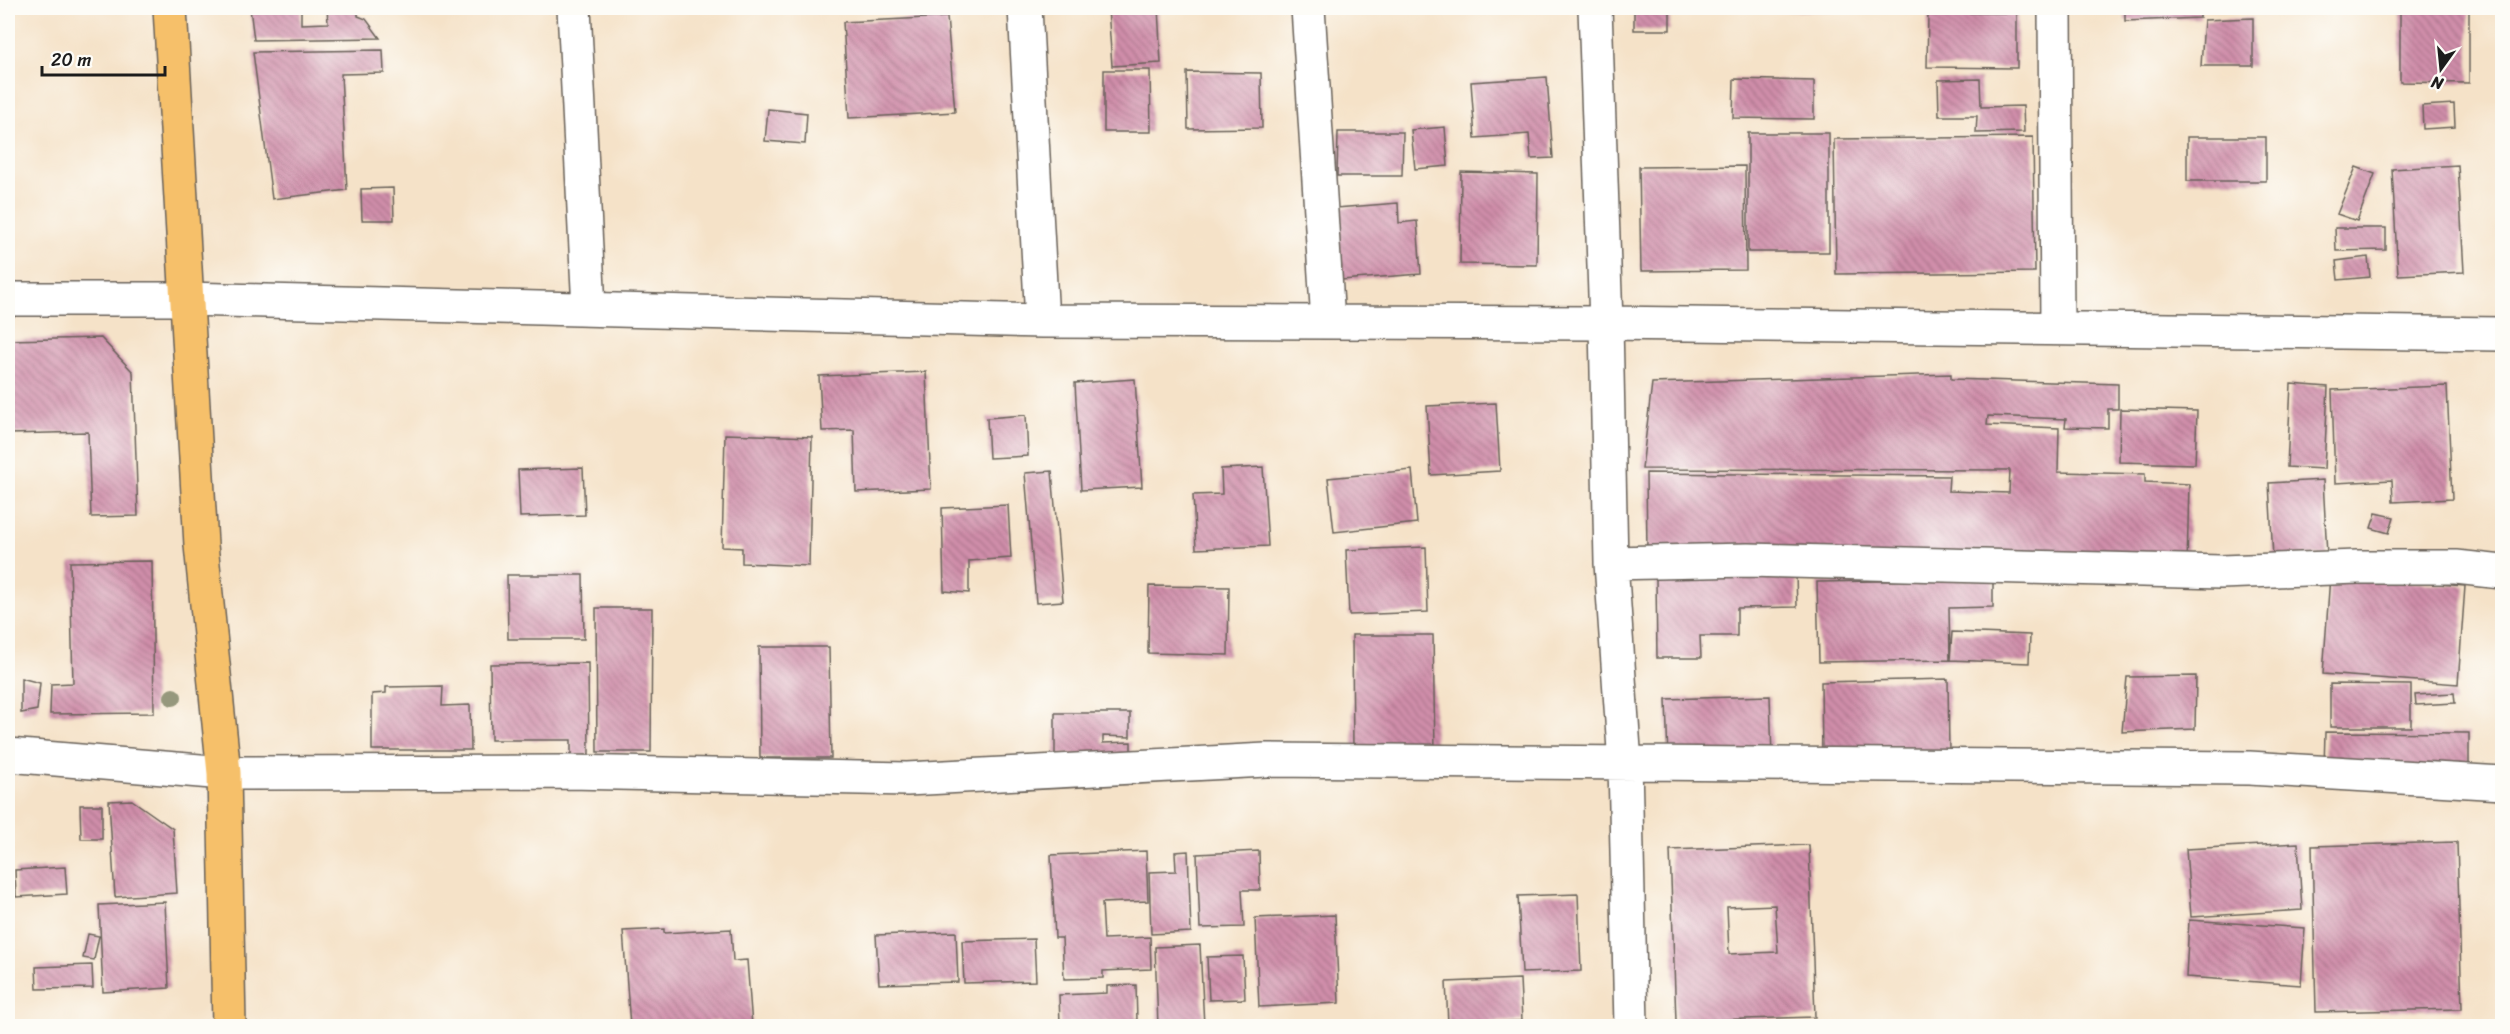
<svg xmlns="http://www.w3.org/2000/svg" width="2510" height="1034" viewBox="0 0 2510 1034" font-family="Sriracha,sans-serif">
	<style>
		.building { fill: url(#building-back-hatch); fill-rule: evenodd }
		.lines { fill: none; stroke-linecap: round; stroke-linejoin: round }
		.minor-casing { stroke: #686158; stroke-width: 36 }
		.major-casing { stroke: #686158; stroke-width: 36 }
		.minor { stroke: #fff; stroke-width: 33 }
		.major { stroke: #f6c06b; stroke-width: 33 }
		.tree { fill: #96987d }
	</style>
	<defs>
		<pattern id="building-back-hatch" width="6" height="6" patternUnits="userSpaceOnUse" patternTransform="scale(1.5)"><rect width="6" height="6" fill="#d08eaa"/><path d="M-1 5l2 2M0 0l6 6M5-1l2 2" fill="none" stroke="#a8738a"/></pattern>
	</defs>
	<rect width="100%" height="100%" fill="#fdfcf7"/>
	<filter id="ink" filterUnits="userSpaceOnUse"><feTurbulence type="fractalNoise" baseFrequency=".0167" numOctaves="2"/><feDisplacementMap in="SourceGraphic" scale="12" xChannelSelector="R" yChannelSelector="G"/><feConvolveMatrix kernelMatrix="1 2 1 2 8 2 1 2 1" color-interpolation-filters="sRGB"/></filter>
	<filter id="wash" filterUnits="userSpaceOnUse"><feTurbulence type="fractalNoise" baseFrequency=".008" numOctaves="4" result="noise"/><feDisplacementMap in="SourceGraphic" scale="24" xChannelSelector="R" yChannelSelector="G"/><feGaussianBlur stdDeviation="1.35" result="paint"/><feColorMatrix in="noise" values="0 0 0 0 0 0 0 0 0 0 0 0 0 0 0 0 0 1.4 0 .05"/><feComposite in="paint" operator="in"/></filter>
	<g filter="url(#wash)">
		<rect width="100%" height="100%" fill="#f5e2c8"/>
		<g id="blocks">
			<!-- building -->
			<path class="building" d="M 250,8 L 301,8 L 301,24 L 328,23 L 327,8 L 358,8 L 358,16 L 366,19 L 380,38 L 254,40 Z
				M 1108,8 L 1158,8 L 1161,63 L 1112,66 Z
				M 1670,8 L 1670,30 L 1634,30 L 1634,9 Z
				M 1765,8 L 1830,8 L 1830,11 L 1765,11 Z
				M 2125,8 L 2200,8 L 2200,18 L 2125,21 Z
				M 2400,8 L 2469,8 L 2469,83 L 2400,82 Z
				M 1928,13 L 2017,13 L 2017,68 L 1927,67 Z
				M 947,17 L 955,112 L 849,118 L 843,22 Z
				M 2253,18 L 2253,66 L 2201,66 L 2204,20 Z
				M 383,50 L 384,73 L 341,74 L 347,190 L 272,199 L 253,52 Z
				M 1104,70 L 1150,70 L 1151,132 L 1104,132 Z
				M 1187,72 L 1261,73 L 1262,128 L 1188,129 Z
				M 1547,77 L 1553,158 L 1531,159 L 1529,134 L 1475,138 L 1471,82 Z
				M 1734,79 L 1814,81 L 1814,119 L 1733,118 Z
				M 1980,79 L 1981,107 L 2023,106 L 2024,132 L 1976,133 L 1977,116 L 1939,116 L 1938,80 Z
				M 2454,104 L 2455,127 L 2423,129 L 2422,106 Z
				M 768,109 L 807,113 L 805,144 L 765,141 Z
				M 1445,127 L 1448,166 L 1415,169 L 1411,130 Z
				M 1338,132 L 1403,132 L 1402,176 L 1337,176 Z
				M 1748,133 L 1829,133 L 1829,252 L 1748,252 Z
				M 2033,137 L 2035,272 L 1836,274 L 1834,139 Z
				M 2187,137 L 2266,137 L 2266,181 L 2187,181 Z
				M 2458,165 L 2464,272 L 2398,275 L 2392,169 Z
				M 1745,166 L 1746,270 L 1641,271 L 1639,167 Z
				M 2356,167 L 2375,174 L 2357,221 L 2337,214 Z
				M 1461,172 L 1538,174 L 1537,265 L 1460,264 Z
				M 393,188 L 394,220 L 362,220 L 361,189 Z
				M 1398,203 L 1399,223 L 1417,221 L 1421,274 L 1341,280 L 1336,208 Z
				M 2335,228 L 2386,228 L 2386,250 L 2336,251 Z
				M 2368,257 L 2370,277 L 2338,280 L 2336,261 Z
				M 101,338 L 133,372 L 138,516 L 91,517 L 88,432 L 9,434 L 8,340 Z
				M 926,372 L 931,489 L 856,492 L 854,430 L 822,431 L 819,376 Z
				M 1951,374 L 1951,379 L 2118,384 L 2118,409 L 2108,409 L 2108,428 L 2065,427 L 2066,419 L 1988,416 L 1987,425 L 2059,428 L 2058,472 L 2145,474 L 2145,482 L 2189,484 L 2187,566 L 1647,550 L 1646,473 L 1949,476 L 1948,491 L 2009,493 L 2010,470 L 1642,469 L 1652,383 Z
				M 1135,379 L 1142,487 L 1081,490 L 1075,383 Z
				M 2291,384 L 2328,387 L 2324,469 L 2287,467 Z
				M 2447,386 L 2452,499 L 2393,502 L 2392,480 L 2335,483 L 2332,390 Z
				M 1496,403 L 1500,471 L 1431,475 L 1427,406 Z
				M 2120,409 L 2197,411 L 2195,464 L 2119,462 Z
				M 1026,415 L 1028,456 L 989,458 L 987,418 Z
				M 725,434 L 812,437 L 809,566 L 742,563 L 742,548 L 722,547 Z
				M 1263,467 L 1268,546 L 1196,549 L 1193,495 L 1222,494 L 1221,469 Z
				M 583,468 L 585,515 L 520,517 L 518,470 Z
				M 1412,470 L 1417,523 L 1334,532 L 1328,478 Z
				M 1052,471 L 1063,601 L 1036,603 L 1025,473 Z
				M 2323,480 L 2327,555 L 2273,558 L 2269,483 Z
				M 1008,505 L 1011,558 L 969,561 L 969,593 L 944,591 L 942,508 Z
				M 2376,513 L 2394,517 L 2389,533 L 2371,528 Z
				M 1426,547 L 1428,612 L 1349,615 L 1346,550 Z
				M 152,561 L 154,713 L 50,714 L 51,684 L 73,683 L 70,562 Z
				M 507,575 L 583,575 L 584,639 L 508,639 Z
				M 1796,575 L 1797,607 L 1737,608 L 1737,636 L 1700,636 L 1701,658 L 1657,658 L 1656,578 Z
				M 2330,576 L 2465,586 L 2458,684 L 2323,674 Z
				M 1993,579 L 1993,607 L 1949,608 L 1950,660 L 1819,662 L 1817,582 Z
				M 1149,586 L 1229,587 L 1228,655 L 1148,653 Z
				M 596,608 L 652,608 L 651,752 L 597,752 Z
				M 1952,632 L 2030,635 L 2029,663 L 1950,660 Z
				M 1352,635 L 1433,635 L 1435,750 L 1353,751 Z
				M 759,647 L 829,647 L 831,758 L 760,758 Z
				M 588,663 L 589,755 L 571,756 L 571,740 L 491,740 L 490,664 Z
				M 2196,676 L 2195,729 L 2122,732 L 2127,677 Z
				M 21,678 L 40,683 L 37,710 L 21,713 Z
				M 1948,679 L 1949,754 L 1822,755 L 1821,682 Z
				M 2330,684 L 2411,685 L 2411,727 L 2330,727 Z
				M 443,686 L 442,706 L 470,705 L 471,750 L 372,750 L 372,694 L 386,693 L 386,687 Z
				M 2454,693 L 2455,703 L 2416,705 L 2415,695 Z
				M 1770,696 L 1772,757 L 1668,761 L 1666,699 Z
				M 1055,713 L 1130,713 L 1130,737 L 1103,736 L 1103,743 L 1131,742 L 1131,755 L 1055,755 Z
				M 2325,732 L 2469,733 L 2469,769 L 2324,768 Z
				M 132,800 L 173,829 L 177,893 L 115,897 L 109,801 Z
				M 80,805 L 102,805 L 102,839 L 81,839 Z
				M 2457,842 L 2462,1009 L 2316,1012 L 2312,846 Z
				M 2298,843 L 2302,910 L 2191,917 L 2186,849 Z
				M 1809,845 L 1815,1017 L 1676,1021 L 1670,850 ZM 1775,905 L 1778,952 L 1729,954 L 1727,907 Z
				M 1146,851 L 1148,901 L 1102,903 L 1104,939 L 1150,937 L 1151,969 L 1103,971 L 1103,978 L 1064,979 L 1062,938 L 1055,938 L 1051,855 Z
				M 1188,851 L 1191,932 L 1151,934 L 1149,872 L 1176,871 L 1175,852 Z
				M 1259,851 L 1260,890 L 1242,890 L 1244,927 L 1200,928 L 1197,854 Z
				M 65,867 L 67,894 L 16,897 L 15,870 Z
				M 1578,894 L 1581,971 L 1522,973 L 1518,896 Z
				M 165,902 L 169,988 L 103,992 L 99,905 Z
				M 1335,915 L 1339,1003 L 1259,1007 L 1255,918 Z
				M 2189,920 L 2305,928 L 2301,985 L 2186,977 Z
				M 664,929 L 664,933 L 731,929 L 733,961 L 747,960 L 752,1026 L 721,1026 L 720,1021 L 709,1022 L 709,1026 L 678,1026 L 677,1023 L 657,1023 L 657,1026 L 630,1026 L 623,931 Z
				M 956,932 L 958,982 L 879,984 L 876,935 Z
				M 88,934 L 99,936 L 94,960 L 83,958 Z
				M 1034,939 L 1036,981 L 964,983 L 962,941 Z
				M 1200,945 L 1204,1026 L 1158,1026 L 1155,947 Z
				M 1243,956 L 1245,999 L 1209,1000 L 1207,957 Z
				M 92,965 L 93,988 L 37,989 L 36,967 Z
				M 1520,979 L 1522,1021 L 1448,1024 L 1446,982 Z
				M 1136,985 L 1137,1021 L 1060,1024 L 1059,995 L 1107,993 L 1107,986 Z"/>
		</g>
	</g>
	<g filter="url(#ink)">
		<use href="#blocks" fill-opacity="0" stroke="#686158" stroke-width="1.5"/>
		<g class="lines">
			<defs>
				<path id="minor" d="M 574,8 L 589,309
					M 1025,8 L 1042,321
					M 1308,8 L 1328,322
					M 1595,8 L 1606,323 L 1611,563 L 1625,764 L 1631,1026
					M 2055,8 L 2057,327
					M 8,299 L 185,299 L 1042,321 L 1606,323 L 2502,334
					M 1611,563 L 1748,560 L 2221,572 L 2358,567 L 2456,567 L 2502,572
					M 8,755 L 224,773 L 569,772 L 907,779 L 1266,760 L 2249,768 L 2502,783"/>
				<path id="major" d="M 170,8 L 201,545 L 224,773 L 229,1026"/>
			</defs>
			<!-- minor casing -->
			<use href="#minor" class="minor-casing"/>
			<!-- major casing -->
			<use href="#major" class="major-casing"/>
			<!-- minor -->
			<use href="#minor" class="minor"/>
			<!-- major -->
			<use href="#major" class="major"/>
		</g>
		<!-- trees -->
		<circle class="tree" cx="173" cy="697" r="9"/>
	</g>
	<!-- margin -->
	<rect width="2510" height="1034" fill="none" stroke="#fdfcf7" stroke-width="30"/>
	<!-- north arrow -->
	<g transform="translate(2441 69) rotate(195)" stroke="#fdfcf7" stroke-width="4.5" paint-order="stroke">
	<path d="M0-4.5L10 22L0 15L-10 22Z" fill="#1c1c1c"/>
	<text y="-9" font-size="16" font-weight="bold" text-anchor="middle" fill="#1c1c1c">N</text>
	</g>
	<!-- scale -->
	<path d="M42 66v9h123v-9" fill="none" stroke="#1c1c1c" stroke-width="3"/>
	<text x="51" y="66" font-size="18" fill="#1c1c1c" stroke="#fdfcf7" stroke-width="4.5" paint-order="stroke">20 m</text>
</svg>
